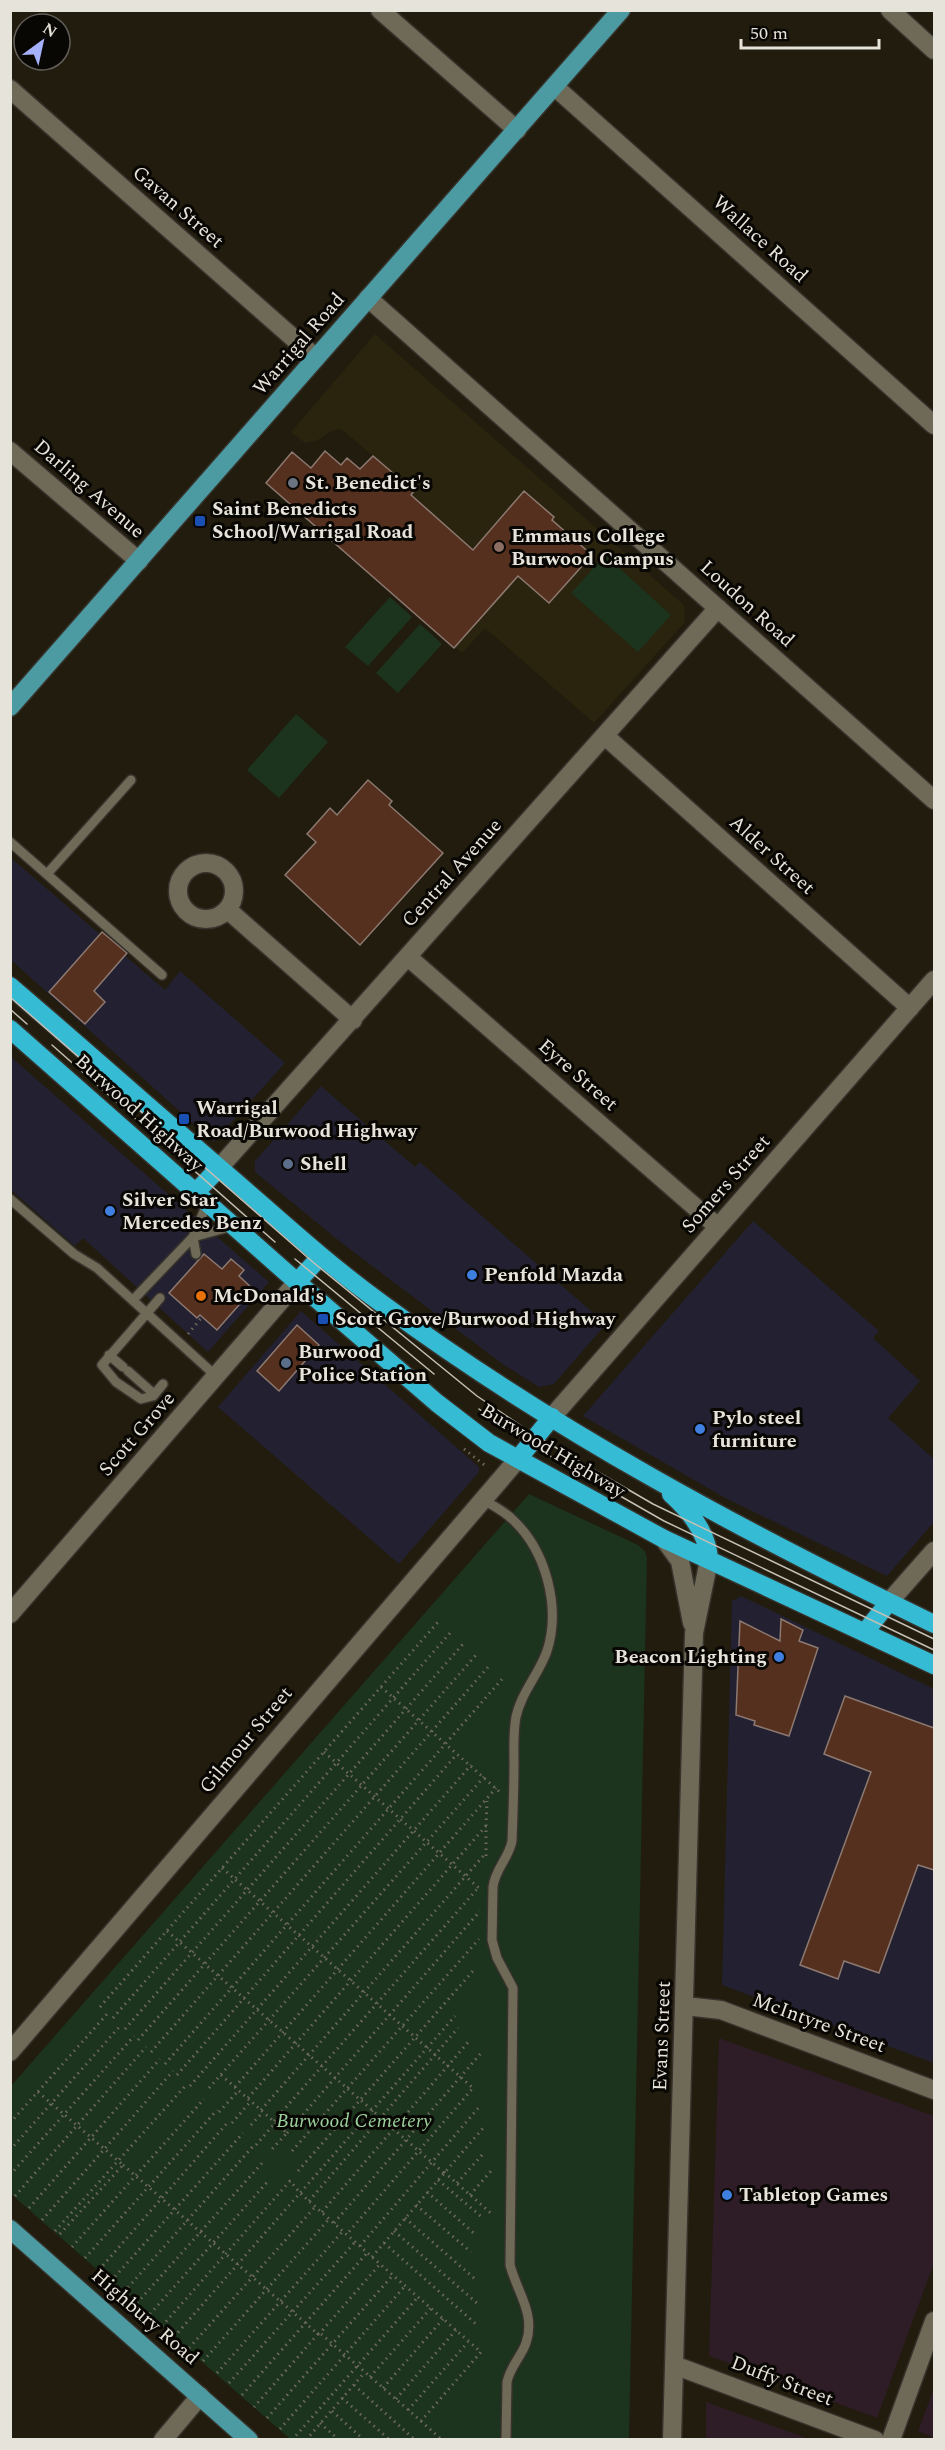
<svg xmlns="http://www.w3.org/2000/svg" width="945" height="2450" viewBox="0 0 945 2450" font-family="Spectral,serif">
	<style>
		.commercial { fill: #232131 }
		.industrial { fill: #2e1d26 }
		.built { fill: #2a230d }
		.green { fill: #1c331d }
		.building { fill: #56301f; stroke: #8c7971; stroke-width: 1.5 }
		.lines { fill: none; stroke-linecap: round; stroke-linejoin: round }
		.lane-casing { stroke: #36322c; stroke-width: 12 }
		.street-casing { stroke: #36322c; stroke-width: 21 }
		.primary-casing { stroke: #36322c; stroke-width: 21 }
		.highway-casing { stroke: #36322c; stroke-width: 21 }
		.path { stroke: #6d695c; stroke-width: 3; stroke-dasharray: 1.5 4.5; stroke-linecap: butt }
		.lane { stroke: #6f6958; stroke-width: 9 }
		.street { stroke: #6f6958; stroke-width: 18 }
		.primary { stroke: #4c9aa2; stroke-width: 18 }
		.highway { stroke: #35bbd4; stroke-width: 18 }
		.tram { stroke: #c3bfb5; stroke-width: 1.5 }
		.worship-dot { fill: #6b7280; stroke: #090703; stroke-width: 2 }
		.transit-dot { fill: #1a4fb4; stroke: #090703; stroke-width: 2 }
		.education-dot { fill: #8d6e63; stroke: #090703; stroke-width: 2 }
		.service-dot { fill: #5c6f8a; stroke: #090703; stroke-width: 2 }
		.shop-dot { fill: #3f7fe0; stroke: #090703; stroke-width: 2 }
		.food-dot { fill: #e8710a; stroke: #090703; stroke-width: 2 }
		.labels { text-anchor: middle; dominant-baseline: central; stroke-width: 6; stroke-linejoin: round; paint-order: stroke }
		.street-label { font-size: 20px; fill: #e6e3da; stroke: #090703 }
		.poi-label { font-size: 20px; font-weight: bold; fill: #e6e3da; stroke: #090703; text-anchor: start }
		.park-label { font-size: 20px; font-style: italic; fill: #9cd29e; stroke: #090703 }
	</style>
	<rect width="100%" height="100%" fill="#211c0d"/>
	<!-- commercial -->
	<path class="commercial" d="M 11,858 L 165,990 L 180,971 L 285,1063 L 214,1142 L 11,960 Z
		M 11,1057 L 269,1282 L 208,1352 L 83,1238 L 75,1246 L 11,1190 Z
		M 321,1086 L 415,1167 L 420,1162 L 606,1324 L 554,1384 L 539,1387 L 504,1365 L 343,1244 L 255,1172 L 255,1161 Z
		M 753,1221 L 879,1331 L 873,1338 L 920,1381 L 888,1418 L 934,1459 L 934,1522 L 887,1576 L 727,1499 L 583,1416 Z
		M 301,1311 L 479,1467 L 479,1472 L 399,1564 L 218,1407 Z
		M 741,1596 L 934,1689 L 934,2063 L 722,1985 L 732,1601 Z"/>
	<!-- industrial -->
	<path class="industrial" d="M 719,2038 L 934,2116 L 934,2263 L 877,2418 L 709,2356 Z
		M 934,2388 L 934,2438 L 918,2431 Z
		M 706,2402 L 809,2439 L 706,2439 Z"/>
	<!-- built -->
	<path class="built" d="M 375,334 L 684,605 L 685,622 L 594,723 L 485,628 L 462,653 L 363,567 L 360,469 L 373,456 L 345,432 L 340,429 L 331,431 L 318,440 L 305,443 L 291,432 Z"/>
	<!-- green -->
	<path class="green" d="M 605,555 L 671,615 L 638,652 L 571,593 Z
		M 390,597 L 412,617 L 368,666 L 345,647 Z
		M 420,624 L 442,644 L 398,693 L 376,673 Z
		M 296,714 L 328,742 L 279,798 L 247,770 Z
		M 529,1494 L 638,1545 L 645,1551 L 647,1557 L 629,2439 L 290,2439 L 11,2194 L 11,2086 Z"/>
	<!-- building -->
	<path class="building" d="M 325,451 L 341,465 L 347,458 L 360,469 L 373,456 L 414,491 L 411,495 L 473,550 L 524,491 L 554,517 L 552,520 L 592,555 L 549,603 L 518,576 L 454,648 L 266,483 L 292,452 L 311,468 Z
		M 368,780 L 392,801 L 389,805 L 443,853 L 360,945 L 285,875 L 316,842 L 307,834 L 330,808 L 337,815 Z
		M 102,932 L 127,953 L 94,991 L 105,1002 L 85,1024 L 49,992 Z
		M 204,1254 L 222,1269 L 231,1259 L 244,1270 L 239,1276 L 253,1289 L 217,1330 L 200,1315 L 197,1318 L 169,1293 Z
		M 297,1325 L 319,1345 L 279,1391 L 257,1371 Z
		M 781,1619 L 803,1630 L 799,1641 L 818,1648 L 789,1736 L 754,1725 L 755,1721 L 736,1715 L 740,1621 L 780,1641 Z
		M 845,1696 L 934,1728 L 934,1870 L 918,1865 L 879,1973 L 844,1961 L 838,1979 L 800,1965 L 871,1772 L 824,1754 Z"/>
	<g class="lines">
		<defs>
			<path id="lane" d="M 10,842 L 162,975
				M 47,874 L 131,780
				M 10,1199 L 74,1254 L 97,1268 L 216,1376
				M 193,1237 L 233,1226
				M 193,1237 L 196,1254
				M 160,1298 L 102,1365 L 116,1382 L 141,1399 L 153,1396 L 163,1384
				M 133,1300 L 193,1237 L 207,1204
				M 109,1355 L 123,1367
				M 128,1371 L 154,1394
				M 482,1499 C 492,1505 504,1511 512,1519 C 546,1550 561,1607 547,1651 C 539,1674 521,1693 516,1717 C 513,1732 514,1748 514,1763 C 514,1789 513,1815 512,1841 C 509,1858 495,1869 493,1887 L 492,1940 L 497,1958 L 513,1988 L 510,2265 C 517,2292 536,2314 526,2343 C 521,2357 510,2367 507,2382 L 506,2440"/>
			<path id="street" d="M 380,10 L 517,130
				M 890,10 L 934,50
				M 555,87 L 934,425
				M 10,89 L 316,358
				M 368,298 L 934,800
				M 10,451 L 139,561
				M 605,736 L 910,1008
				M178 891a28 28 0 1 1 56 0a28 28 0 1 1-56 0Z
				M 228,910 L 353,1020
				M 408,957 L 718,1227
				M 219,1168 L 718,608
				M 552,1417 L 934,980
				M 664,1539 L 680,1561 L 692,1623
				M 889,1602 L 934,1551
				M 10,1614 L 297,1282
				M 685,2006 L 721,2010 L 934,2090
				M 10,2052 L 518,1459
				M 674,2365 L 875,2440
				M 163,2440 L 200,2396
				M 672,2440 L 694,1633 L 709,1560
				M 891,2440 L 934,2321"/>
			<path id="primary" d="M 10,707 L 621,10
				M 10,2229 L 249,2440"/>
			<path id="highway" d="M 10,986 C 86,1051 161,1118 237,1183 C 284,1224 330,1266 381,1303 C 553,1430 742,1531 934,1624
				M 10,1029 L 297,1282 L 437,1403 L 489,1443 L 664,1539 L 934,1665
				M 195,1193 L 219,1168
				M 297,1282 L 321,1256
				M 518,1459 L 552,1417
				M 671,1494 C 690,1511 708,1534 709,1560
				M 865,1632 L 889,1602"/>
		</defs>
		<!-- lane casing -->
		<use href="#lane" class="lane-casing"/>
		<!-- street casing -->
		<use href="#street" class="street-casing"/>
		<!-- primary casing -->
		<use href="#primary" class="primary-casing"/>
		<!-- highway casing -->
		<use href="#highway" class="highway-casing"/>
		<!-- path -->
		<path class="path" d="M 188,1334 L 202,1317
			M 464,1449 L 487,1467
			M 381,1687 L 501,1793
			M 324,1752 L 480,1889
			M 486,1826 L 487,1801
			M 222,1868 L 473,2088 L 347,2234
			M 167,1931 L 444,2173
			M 100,2007 L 438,1622
			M 113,2018 L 450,1633
			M 125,2029 L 463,1644
			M 138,2040 L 476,1655
			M 151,2052 L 489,1666
			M 165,2064 L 503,1678
			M 177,2075 L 457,1754
			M 221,2075 L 287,2133 L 272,2149
			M 190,2086 L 471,1765
			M 235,2087 L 496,1788
			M 209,2088 L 484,1777
			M 38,2092 L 123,2165 L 59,2235
			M 248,2098 L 486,1826 L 486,1857
			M 261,2110 L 485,1854
			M 219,2112 L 239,2090
			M 274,2121 L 478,1888
			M 10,2123 L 108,2013
			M 232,2123 L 251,2101
			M 251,2125 L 263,2112
			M 287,2133 L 480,1911
			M 256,2145 L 275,2123
			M 10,2150 L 121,2025
			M 292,2151 L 479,1939
			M 123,2165 L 318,2334 L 254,2407
			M 298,2171 L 473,1971
			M 444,2172 L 493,2215
			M 10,2175 L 134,2036
			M 438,2180 L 483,2218
			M 457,2183 L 482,2155
			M 427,2192 L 476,2235
			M 470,2195 L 491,2171
			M 15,2196 L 146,2047
			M 309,2201 L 458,2028
			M 416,2205 L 471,2252
			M 29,2208 L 160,2059
			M 322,2212 L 470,2040
			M 405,2218 L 475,2279
			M 42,2220 L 173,2071
			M 334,2223 L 482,2052
			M 55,2231 L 187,2084
			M 394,2231 L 478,2304
			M 384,2243 L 477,2325
			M 360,2246 L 480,2106
			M 72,2247 L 204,2099
			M 372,2257 L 484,2127
			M 85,2258 L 217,2110
			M 99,2270 L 229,2121
			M 111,2281 L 243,2133
			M 124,2292 L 255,2144
			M 137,2303 L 263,2162
			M 150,2314 L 269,2180
			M 162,2326 L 290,2181 L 302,2195 L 380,2264
			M 318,2334 L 320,2333 L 380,2264 L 481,2352 L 421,2421 L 320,2333
			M 174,2337 L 455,2016
			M 189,2348 L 315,2207
			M 203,2361 L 329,2219
			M 217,2373 L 343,2231
			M 370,2377 L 431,2308
			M 229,2383 L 355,2242
			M 354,2385 L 415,2440
			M 383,2388 L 443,2319
			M 242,2395 L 367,2253
			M 342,2398 L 390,2440
			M 396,2399 L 456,2330
			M 408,2410 L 468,2342
			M 332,2411 L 364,2440
			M 267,2418 L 393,2275
			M 421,2421 L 442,2440
			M 320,2423 L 339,2440
			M 280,2429 L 405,2286
			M 292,2440 L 418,2297
			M 306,2440 L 365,2372"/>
		<!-- lane -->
		<use href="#lane" class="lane"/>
		<!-- street -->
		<use href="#street" class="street"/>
		<!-- primary -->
		<use href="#primary" class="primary"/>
		<!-- highway -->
		<use href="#highway" class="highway"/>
		<!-- tram -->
		<path class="tram" d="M 10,997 L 314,1263 L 477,1396 L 536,1436 L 653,1504 L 934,1639
			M 10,1009 L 27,1024
			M 52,1045 L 275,1242
			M 295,1259 L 434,1374
			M 479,1409 L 529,1444 L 664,1521 L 934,1650"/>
	</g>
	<!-- markers -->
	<circle class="worship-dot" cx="293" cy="483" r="6"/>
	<g class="transit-dot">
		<rect x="194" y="515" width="12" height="12" rx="3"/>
		<rect x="178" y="1113" width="12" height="12" rx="3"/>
		<rect x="317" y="1313" width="12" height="12" rx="3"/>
	</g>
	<circle class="education-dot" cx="499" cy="547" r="6"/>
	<g class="service-dot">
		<circle cx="288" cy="1164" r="6"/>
		<circle cx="286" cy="1363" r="6"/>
	</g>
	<g class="shop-dot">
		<circle cx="110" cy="1211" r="6"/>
		<circle cx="472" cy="1275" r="6"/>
		<circle cx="700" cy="1429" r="6"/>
		<circle cx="779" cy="1657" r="6"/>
		<circle cx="727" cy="2195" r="6"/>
	</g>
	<circle class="food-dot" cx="201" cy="1296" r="6"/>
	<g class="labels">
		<!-- street labels -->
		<g class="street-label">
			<text transform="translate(178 207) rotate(41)">Gavan Street</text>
			<text transform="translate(760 239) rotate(42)">Wallace Road</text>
			<text transform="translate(299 344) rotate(-49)">Warrigal Road</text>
			<text transform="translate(89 489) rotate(41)">Darling Avenue</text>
			<text transform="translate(747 604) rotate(42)">Loudon Road</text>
			<text transform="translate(772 855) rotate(42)">Alder Street</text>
			<text transform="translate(452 873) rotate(-48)">Central Avenue</text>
			<text transform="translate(578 1075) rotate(41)">Eyre Street</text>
			<text transform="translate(139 1113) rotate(42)">Burwood Highway</text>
			<text transform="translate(726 1184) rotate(-49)">Somers Street</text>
			<text transform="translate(137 1434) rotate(-49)">Scott Grove</text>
			<text transform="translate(553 1451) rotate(31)">Burwood Highway</text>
			<text transform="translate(246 1740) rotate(-50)">Gilmour Street</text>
			<text transform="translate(819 2023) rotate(20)">McIntyre Street</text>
			<text transform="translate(662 2036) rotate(-88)">Evans Street</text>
			<text transform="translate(145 2317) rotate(41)">Highbury Road</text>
			<text transform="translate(782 2381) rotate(21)">Duffy Street</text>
		</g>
		<!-- poi labels -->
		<g class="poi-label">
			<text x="305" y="483">St. Benedict's</text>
			<text x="212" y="509">Saint Benedicts<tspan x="212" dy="23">School/Warrigal Road</tspan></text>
			<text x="511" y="536">Emmaus College<tspan x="511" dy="23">Burwood Campus</tspan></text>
			<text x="196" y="1108">Warrigal<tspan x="196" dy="23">Road/Burwood Highway</tspan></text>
			<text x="300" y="1164">Shell</text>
			<text x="122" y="1200">Silver Star<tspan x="122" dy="23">Mercedes Benz</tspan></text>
			<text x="484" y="1275">Penfold Mazda</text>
			<text x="213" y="1296">McDonald's</text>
			<text x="335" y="1319">Scott Grove/Burwood Highway</text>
			<text x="298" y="1352">Burwood<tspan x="298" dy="23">Police Station</tspan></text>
			<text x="712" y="1418">Pylo steel<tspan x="712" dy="23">furniture</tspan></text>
			<text x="767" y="1657" text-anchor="end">Beacon Lighting</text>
			<text x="739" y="2195">Tabletop Games</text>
		</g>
		<!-- park labels -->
		<g class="park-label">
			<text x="354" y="2121">Burwood Cemetery</text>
		</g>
	</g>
	<!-- border -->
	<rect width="945" height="2450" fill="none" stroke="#e6e3da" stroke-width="24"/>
	<!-- north arrow -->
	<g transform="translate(42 42) rotate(33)"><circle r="28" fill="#090703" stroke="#615f59" stroke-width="1.5"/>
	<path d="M0-4.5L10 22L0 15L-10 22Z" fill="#a5b1fc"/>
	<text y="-9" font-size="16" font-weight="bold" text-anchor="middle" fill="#e6e3da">N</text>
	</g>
	<!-- scale -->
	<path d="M741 39v9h138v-9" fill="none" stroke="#e6e3da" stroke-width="3"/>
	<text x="750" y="39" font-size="18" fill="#e6e3da" stroke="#090703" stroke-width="4.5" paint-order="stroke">50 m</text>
</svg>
